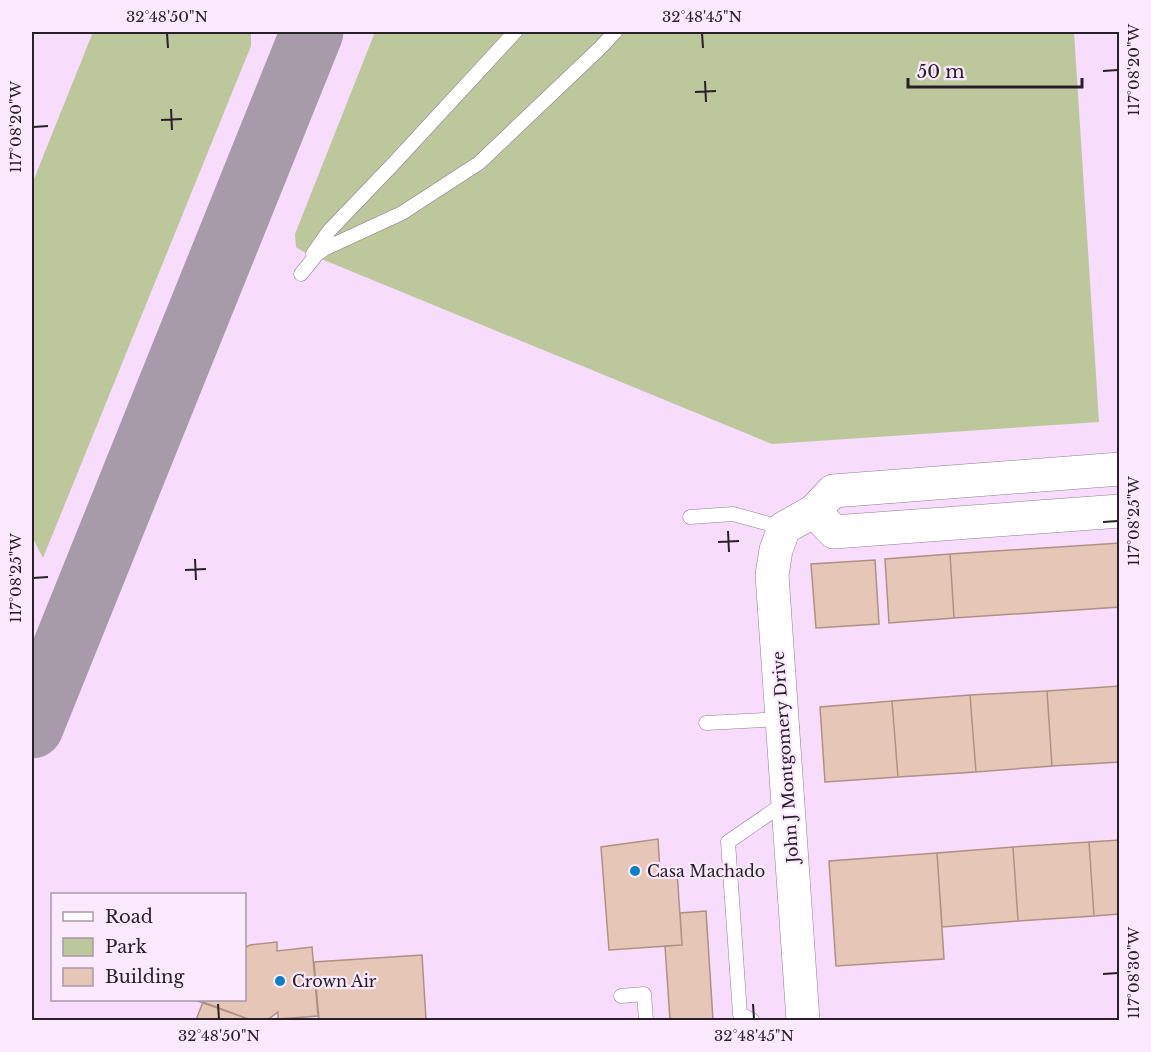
<svg xmlns="http://www.w3.org/2000/svg" width="1151" height="1052" viewBox="0 0 1151 1052" font-family="'Libre Baskerville',serif">
	<style>
		.built { fill: #f7dcfc; fill-rule: evenodd }
		.green { fill: #bcc79c }
		.lines { fill: none; stroke-linecap: round; stroke-linejoin: round }
		.taxiway { stroke: #a79aa9; stroke-width: 63 }
		.building { fill: #e6c7b7; stroke: #ae9182; stroke-width: 1.5 }
		.service-casing { stroke: #8f7c93; stroke-width: 15 }
		.tertiary-casing { stroke: #8f7c93; stroke-width: 34 }
		.service { stroke: #fff; stroke-width: 14 }
		.tertiary { stroke: #fff; stroke-width: 33 }
		.ticks { fill: none; stroke: #282029; stroke-width: 2 }
		.poi-dot { fill: #0c7dc7; stroke: #fbeafe; stroke-width: 2 }
		.labels { text-anchor: middle; dominant-baseline: central; stroke-width: 4.5; stroke-linejoin: round; paint-order: stroke }
		.street-label { font-size: 16px; fill: #282029; stroke: #fbeafe }
		.poi-label { font-size: 16px; fill: #282029; stroke: #fbeafe; text-anchor: start }
		.neatline { fill: none; stroke: #282029; stroke-width: 2 }
		.ticks-label { font-size: 15px; text-anchor: middle; fill: #282029 }
	</style>
	<rect width="100%" height="100%" fill="#fbeafe"/>
	<!-- built -->
	<path class="built" d="M 32,32 L 1119,32 L 1119,1020 L 32,1020 ZM 52,894 L 244,894 L 244,1000 L 52,1000 Z"/>
	<!-- green -->
	<path class="green" d="M 93,32 L 251,32 L 251,46 L 43,558 L 32,537 L 32,184 Z
		M 375,32 L 1074,32 L 1099,422 L 772,444 L 302,251 L 296,247 L 295,234 Z"/>
	<g class="lines">
		<!-- taxiway -->
		<path class="taxiway" d="M 32,727 L 312,32"/>
	</g>
	<!-- building -->
	<path class="building" d="M 1120,543 L 1120,607 L 954,618 L 950,554 Z
		M 950,554 L 954,618 L 889,623 L 885,559 Z
		M 875,560 L 879,624 L 816,628 L 811,564 Z
		M 1120,686 L 1120,762 L 1052,766 L 1047,691 Z
		M 1047,691 L 1052,766 L 976,772 L 970,695 Z
		M 970,695 L 976,772 L 898,777 L 892,701 Z
		M 892,701 L 898,777 L 825,782 L 820,707 Z
		M 658,839 L 660,872 L 677,871 L 682,945 L 609,950 L 601,847 Z
		M 1120,840 L 1120,914 L 1094,916 L 1089,842 Z
		M 1089,842 L 1094,916 L 1018,921 L 1013,847 Z
		M 1013,847 L 1018,921 L 942,927 L 937,853 Z
		M 937,853 L 944,959 L 836,966 L 829,861 Z
		M 706,911 L 713,1020 L 670,1020 L 665,946 L 682,945 L 680,913 Z
		M 277,942 L 277,951 L 312,947 L 318,1016 L 278,1019 L 278,1012 L 267,1020 L 251,1020 L 195,1000 L 244,1000 L 244,948 L 250,945 Z
		M 422,955 L 426,1020 L 319,1020 L 314,962 Z
		M 203,1002 L 251,1020 L 196,1020 Z"/>
	<g class="lines">
		<defs>
			<path id="service" d="M 313,254 L 329,231 L 396,161 L 515,32
				M 301,274 L 317,254 L 324,249 L 402,213 L 479,163 L 600,48 L 615,32
				M 690,517 L 733,514 L 784,528
				M 706,723 L 782,719
				M 621,996 L 644,994 L 646,1020
				M 752,1020 L 740,1014 L 728,842 L 786,802"/>
			<path id="tertiary" d="M 814,511 L 834,532 L 1120,511
				M 803,1020 L 772,575 L 776,550 L 784,528 L 814,511 L 833,491 L 1120,469"/>
		</defs>
		<!-- service casing -->
		<use href="#service" class="service-casing"/>
		<!-- tertiary casing -->
		<use href="#tertiary" class="tertiary-casing"/>
		<!-- service -->
		<use href="#service" class="service"/>
		<!-- tertiary -->
		<use href="#tertiary" class="tertiary"/>
	</g>
	<!-- ticks -->
	<path class="ticks" d="M 167,33 L 168,48M 702,33 L 703,48M 1103,71 L 1118,70M 705,81 L 706,102M 695,92 L 716,91M 171,109 L 172,130M 161,120 L 182,119M 33,127 L 48,126M 1103,522 L 1118,521M 728,531 L 729,552M 718,542 L 739,541M 195,559 L 196,580M 185,570 L 206,569M 33,578 L 48,577M 1103,974 L 1118,973M 218,1004 L 219,1019M 753,1004 L 754,1019"/>
	<!-- markers -->
	<g class="poi-dot">
		<circle cx="635" cy="871" r="6"/>
		<circle cx="280" cy="981" r="6"/>
	</g>
	<g class="labels">
		<!-- street labels -->
		<g class="street-label">
			<text transform="translate(785 757) rotate(-94)">John J Montgomery Drive</text>
		</g>
		<!-- poi labels -->
		<g class="poi-label">
			<text x="647" y="871">Casa Machado</text>
			<text x="292" y="981">Crown Air</text>
		</g>
	</g>
	<!-- border -->
	<rect width="1151" height="1052" fill="none" stroke="#fbeafe" stroke-width="66"/>
	<!-- legend -->
	<rect x="51" y="893" width="195" height="108" fill="#fbeafe" stroke="#a799a9" stroke-width="1.5"/>
	<rect x="63" y="912" width="30" height="9" fill="#ffffff" stroke="#a799a9" stroke-width="1.5"/>
	<text x="105" y="923" font-size="18" fill="#282029">Road</text>
	<rect x="63" y="938" width="30" height="18" fill="#bcc79c" stroke="#a799a9" stroke-width="1.5"/>
	<text x="105" y="953" font-size="18" fill="#282029">Park</text>
	<rect x="63" y="968" width="30" height="18" fill="#e6c7b7" stroke="#a799a9" stroke-width="1.5"/>
	<text x="105" y="983" font-size="18" fill="#282029">Building</text>
	<!-- scale -->
	<path d="M908 78v9h174v-9" fill="none" stroke="#282029" stroke-width="3"/>
	<text x="917" y="78" font-size="18" fill="#282029" stroke="#fbeafe" stroke-width="4.5" paint-order="stroke">50 m</text>
	<rect x="33" y="33" width="1085" height="986" class="neatline"/>
	<g class="ticks-label">
		<text x="167" y="22">32°48'50"N</text>
		<text x="702" y="22">32°48'45"N</text>
		<text transform="translate(1134 70) rotate(-90)" y="5">117°08'20"W</text>
		<text transform="translate(16 127) rotate(-90)" y="5">117°08'20"W</text>
		<text transform="translate(1134 521) rotate(-90)" y="5">117°08'25"W</text>
		<text transform="translate(16 578) rotate(-90)" y="5">117°08'25"W</text>
		<text transform="translate(1134 973) rotate(-90)" y="5">117°08'30"W</text>
		<text x="219" y="1041">32°48'50"N</text>
		<text x="754" y="1041">32°48'45"N</text>
	</g>
</svg>
